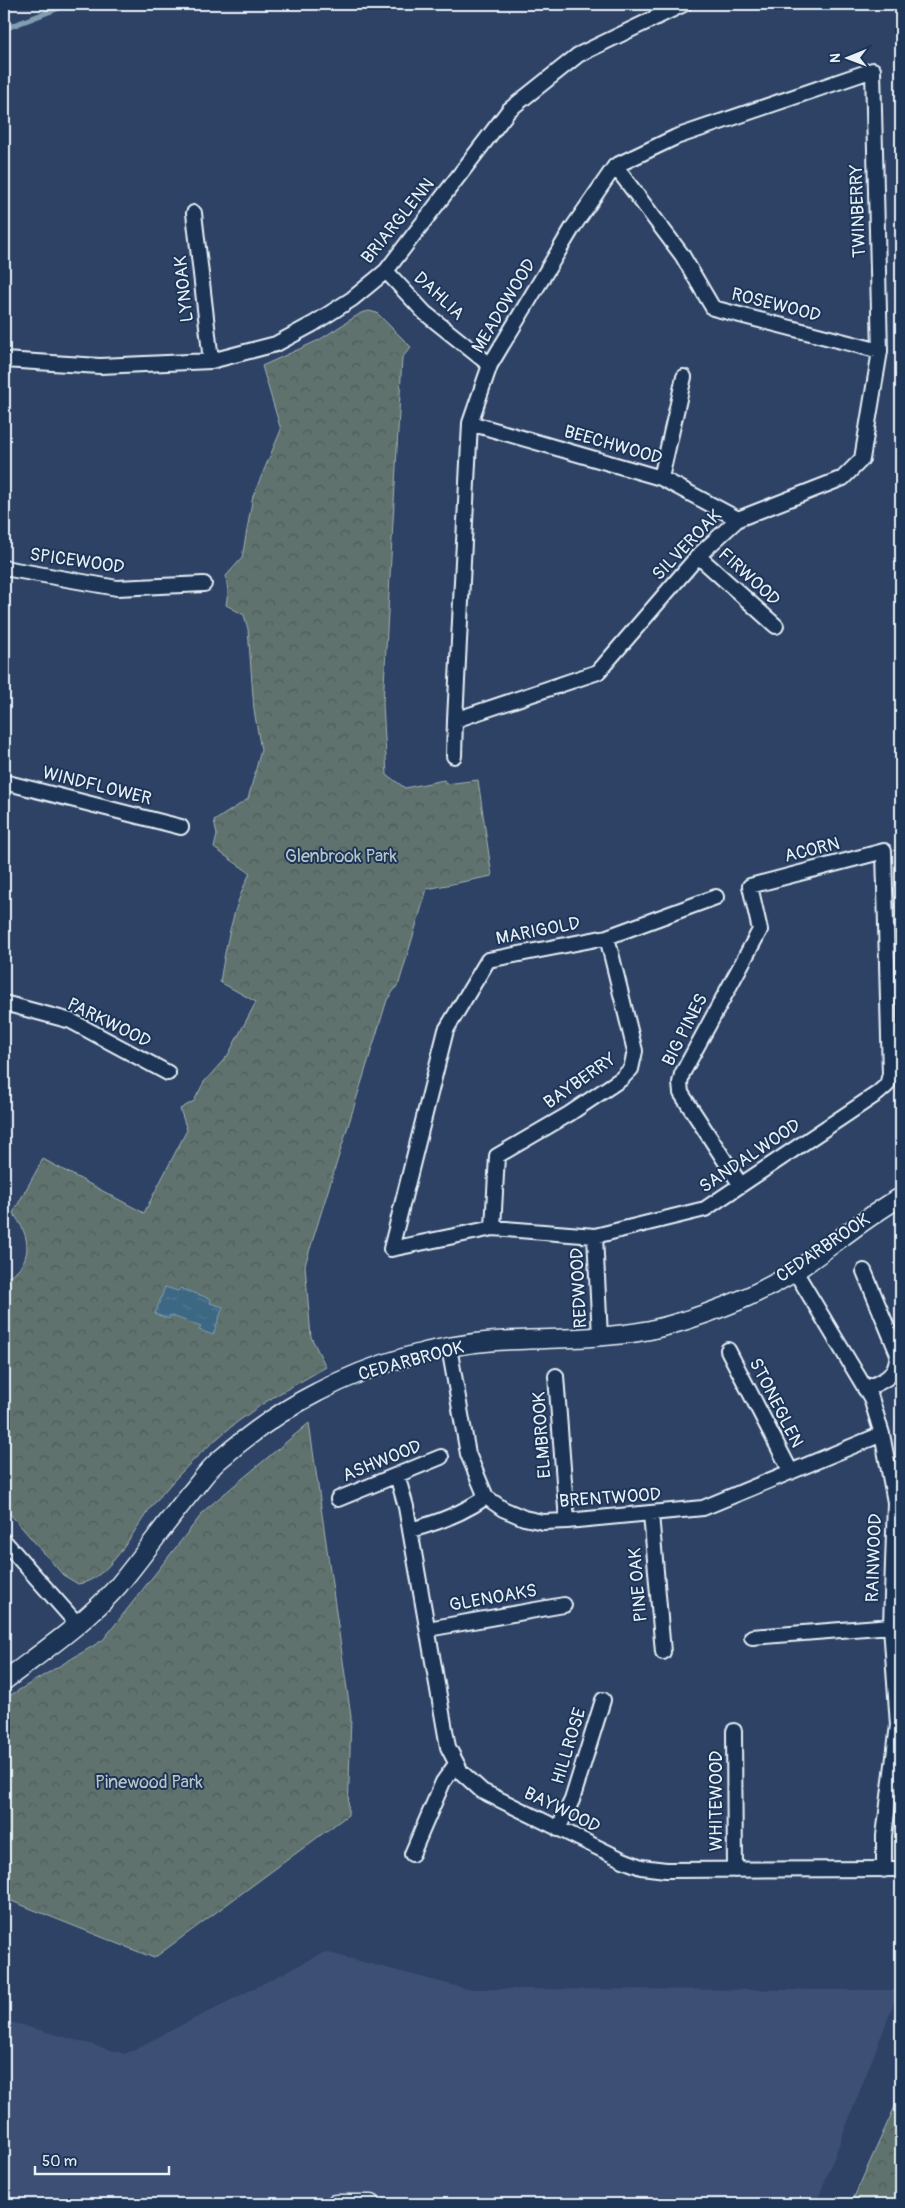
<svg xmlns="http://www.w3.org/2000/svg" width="905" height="2208" viewBox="0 0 905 2208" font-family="Pangolin,sans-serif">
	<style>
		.built { fill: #3e4f74 }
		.forest { fill: url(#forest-crowns); stroke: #a3b2b3 }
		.water { fill: url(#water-ripples); stroke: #819eb2 }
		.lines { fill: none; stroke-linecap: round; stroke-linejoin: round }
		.stream { stroke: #819eb2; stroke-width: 5.5 }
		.minor-casing { stroke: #e8f1f8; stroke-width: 18 }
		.tertiary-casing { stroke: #e8f1f8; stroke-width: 21 }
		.minor { stroke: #1d3557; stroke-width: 14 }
		.tertiary { stroke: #1d3557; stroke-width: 18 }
		.labels { text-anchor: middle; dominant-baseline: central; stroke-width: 4; stroke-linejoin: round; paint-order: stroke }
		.street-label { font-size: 18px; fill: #e8f1f8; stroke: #1d3557 }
		.park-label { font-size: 18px; fill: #b8c5c8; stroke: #1d3557 }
	</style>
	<defs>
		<pattern id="forest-crowns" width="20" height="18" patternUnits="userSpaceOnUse" patternTransform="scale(1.25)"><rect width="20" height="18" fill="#5e726e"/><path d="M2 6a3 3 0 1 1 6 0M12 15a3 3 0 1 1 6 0" fill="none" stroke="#515b5a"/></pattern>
		<pattern id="water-ripples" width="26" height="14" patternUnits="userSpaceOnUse" patternTransform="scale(1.25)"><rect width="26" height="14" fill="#3d6784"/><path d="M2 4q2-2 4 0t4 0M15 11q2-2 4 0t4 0" fill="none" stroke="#597d96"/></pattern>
	</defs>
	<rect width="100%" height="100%" fill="#2e4266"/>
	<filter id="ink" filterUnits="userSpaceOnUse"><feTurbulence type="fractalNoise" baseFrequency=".02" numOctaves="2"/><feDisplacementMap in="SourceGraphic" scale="10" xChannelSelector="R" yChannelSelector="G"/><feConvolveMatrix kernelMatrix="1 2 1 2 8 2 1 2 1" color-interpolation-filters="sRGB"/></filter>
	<g filter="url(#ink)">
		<!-- built -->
		<path class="built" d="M 325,1952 L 467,1989 L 899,1990 L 816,2204 L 4,2204 L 4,2020 L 125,2054 Z"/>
		<!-- forest -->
		<path class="forest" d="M 369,311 L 377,313 L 411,347 L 402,358 L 383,703 L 387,775 L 405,788 L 444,780 L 446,784 L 478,780 L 492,876 L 427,889 L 399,983 L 387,1000 L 305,1265 L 311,1337 L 326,1367 C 301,1382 274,1395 251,1412 C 214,1438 180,1471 152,1506 C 133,1530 110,1580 78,1584 L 63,1575 L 4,1507 L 4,1279 C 35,1264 31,1236 13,1213 L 43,1159 L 144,1213 L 187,1130 L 180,1109 L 194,1101 L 204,1082 L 228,1055 L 256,1002 L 220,982 C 226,945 233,907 250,873 L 214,848 L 217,835 L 214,821 L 248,799 L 261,750 L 254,710 L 248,629 L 244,615 L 226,605 L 228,592 L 226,576 L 242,558 L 253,496 L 281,430 L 262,366 L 319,340 L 361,313 Z
			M 309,1423 L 351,1717 L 348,1815 L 154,1958 L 4,1898 L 4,1699 L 103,1640 L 206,1509 Z
			M 901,2093 L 901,2204 L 851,2204 Z"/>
		<!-- water -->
		<path class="water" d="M 165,1287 L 178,1291 L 180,1288 L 211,1299 L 210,1303 L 223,1307 L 213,1335 L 199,1330 L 201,1327 L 170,1315 L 169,1319 L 155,1314 Z"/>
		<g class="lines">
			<!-- stream -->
			<path class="stream" d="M 4,29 L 69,4"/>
			<defs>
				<path id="minor" d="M 615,166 L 682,255 L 713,308 L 880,351
					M 194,213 L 211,361
					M 386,271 L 425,313 L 490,365
					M 4,360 L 100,366 L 211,361 L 276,344 L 313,324 L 352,299 L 386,271 L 509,110 L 578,55 L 684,4
					M 470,423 L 661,478 L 738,519
					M 661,478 L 684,377
					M 698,556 L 776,626
					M 4,568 L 117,588 L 204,584
					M 454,756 L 455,720 L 470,423 L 490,365 L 573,227 L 615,166 L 676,137 L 873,70 L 880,351 L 862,459 L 843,478 L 738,519 L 698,556 L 598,672 L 455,720
					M 4,782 L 181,827
					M 716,897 L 607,937 L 488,960 L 446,1030 L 391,1249 L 493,1228 L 595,1236 L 705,1209 L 878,1093 L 887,1085 L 890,1074 L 884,851 L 750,886 L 760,930 L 682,1074 L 680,1083 L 681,1093 L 740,1184
					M 4,1003 L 71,1021 L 168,1073
					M 493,1228 L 497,1156 L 569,1114 L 621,1079 L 631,1069 L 635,1051 L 607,937
					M 595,1236 L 600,1337
					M 795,1271 L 871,1398 L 882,1434 L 895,1502 L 891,1626 L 898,1725 L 884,1836 L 884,1870
					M 864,1271 L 898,1354 C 895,1378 885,1380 865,1389
					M 449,1347 L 468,1454 L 486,1497 L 503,1509 L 524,1518 L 543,1522 L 567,1521 L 703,1508 L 882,1434
					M 728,1350 L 791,1472
					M 556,1376 L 567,1521
					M 397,1475 L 406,1507 L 448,1747 L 461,1772 L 482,1791 L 623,1860 L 641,1867 L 666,1870 L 901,1869
					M 338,1499 L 441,1457
					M 651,1514 L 663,1652
					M 410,1530 C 438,1523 463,1513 486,1497
					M 4,1541 L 78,1625
					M 428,1629 L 564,1605
					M 752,1637 L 891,1626
					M 734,1731 L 735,1870
					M 558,1829 L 572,1800 L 603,1700
					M 412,1854 L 443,1782 L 456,1764"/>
				<path id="tertiary" d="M 4,1681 C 43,1651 85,1623 118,1586 C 144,1555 167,1521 193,1490 C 201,1480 209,1469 218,1461 C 248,1435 282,1410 318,1392 C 371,1364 436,1345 496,1341 C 548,1338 598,1340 650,1330 C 695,1320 758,1296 797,1270 C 832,1246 864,1218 901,1197
					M 335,2204 L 371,2204"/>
			</defs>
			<!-- minor casing -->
			<use href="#minor" class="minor-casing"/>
			<!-- tertiary casing -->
			<use href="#tertiary" class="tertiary-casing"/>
			<!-- minor -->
			<use href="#minor" class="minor"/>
			<!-- tertiary -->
			<use href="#tertiary" class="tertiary"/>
		</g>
	</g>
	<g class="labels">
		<!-- street labels -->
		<g class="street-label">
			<text transform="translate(858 211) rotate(-92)">TWINBERRY</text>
			<text transform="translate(398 221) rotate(-51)">BRIARGLENN</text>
			<text transform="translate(184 289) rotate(-96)">LYNOAK</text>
			<text transform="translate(439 296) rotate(43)">DAHLIA</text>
			<text transform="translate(776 305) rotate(14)">ROSEWOOD</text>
			<text transform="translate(504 306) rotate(-59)">MEADOWOOD</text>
			<text transform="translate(613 445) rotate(16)">BEECHWOOD</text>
			<text transform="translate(687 545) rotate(-46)">SILVEROAK</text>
			<text transform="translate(77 561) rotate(8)">SPICEWOOD</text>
			<text transform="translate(749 577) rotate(42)">FIRWOOD</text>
			<text transform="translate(97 786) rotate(14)">WINDFLOWER</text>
			<text transform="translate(812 850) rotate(-14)">ACORN</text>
			<text transform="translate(538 931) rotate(-11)">MARIGOLD</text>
			<text transform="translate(109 1023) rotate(26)">PARKWOOD</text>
			<text transform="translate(685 1030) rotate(-63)">BIG PINES</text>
			<text transform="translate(580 1081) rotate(-35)">BAYBERRY</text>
			<text transform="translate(750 1156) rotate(-34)">SANDALWOOD</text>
			<text transform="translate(823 1248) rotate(-34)">CEDARBROOK</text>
			<text transform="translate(579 1288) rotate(-93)">REDWOOD</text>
			<text transform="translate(411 1361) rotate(-15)">CEDARBROOK</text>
			<text transform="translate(776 1403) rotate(63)">STONEGLEN</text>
			<text transform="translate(542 1435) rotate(-94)">ELMBROOK</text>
			<text transform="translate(382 1461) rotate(-22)">ASHWOOD</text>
			<text transform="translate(610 1498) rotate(-4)">BRENTWOOD</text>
			<text transform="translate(874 1558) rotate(-88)">RAINWOOD</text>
			<text transform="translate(638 1585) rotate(-95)">PINE OAK</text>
			<text transform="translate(493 1598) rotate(-10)">GLENOAKS</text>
			<text transform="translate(569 1746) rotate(-73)">HILLROSE</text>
			<text transform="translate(716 1801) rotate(-90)">WHITEWOOD</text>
			<text transform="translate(562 1810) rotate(26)">BAYWOOD</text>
		</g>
		<!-- park labels -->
		<g class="park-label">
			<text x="341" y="856">Glenbrook Park</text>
			<text x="149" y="1782">Pinewood Park</text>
		</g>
	</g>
	<!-- margin -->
	<rect width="905" height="2208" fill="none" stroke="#1d3557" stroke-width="20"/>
	<rect x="10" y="10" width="885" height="2188" fill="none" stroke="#e8f1f8" stroke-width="2" filter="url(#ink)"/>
	<!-- north arrow -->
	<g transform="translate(848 58) rotate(269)" stroke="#1d3557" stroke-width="4" paint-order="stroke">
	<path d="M0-4L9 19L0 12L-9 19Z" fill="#e8f1f8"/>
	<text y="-8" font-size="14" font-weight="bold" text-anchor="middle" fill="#e8f1f8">N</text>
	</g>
	<!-- scale -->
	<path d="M35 2166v8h134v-8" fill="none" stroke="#e8f1f8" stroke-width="2.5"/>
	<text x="42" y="2166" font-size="15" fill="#e8f1f8" stroke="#1d3557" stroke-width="4" paint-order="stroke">50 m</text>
</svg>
